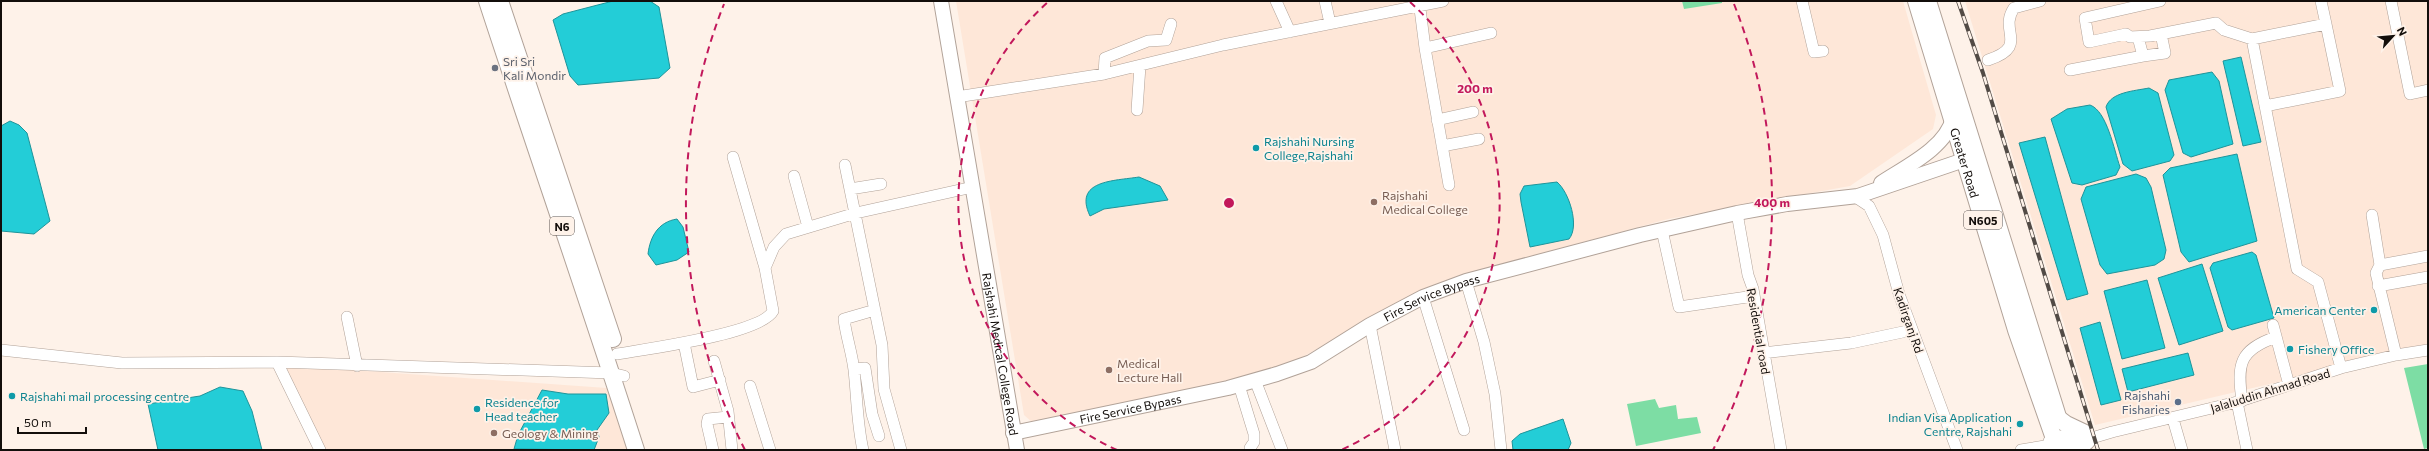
<svg xmlns="http://www.w3.org/2000/svg" width="2429" height="451" viewBox="0 0 2429 451" font-family="Commissioner,sans-serif">
	<style>
		.built { fill: #fee7d8 }
		.green { fill: #7ddda4 }
		.water { fill: #23cdd7; stroke: #1e949a }
		.lines { fill: none; stroke-linecap: round; stroke-linejoin: round }
		.minor-casing { stroke: #b1a298; stroke-width: 12 }
		.major-casing { stroke: #b1a298; stroke-width: 16 }
		.highway-casing { stroke: #b1a298; stroke-width: 18 }
		.minor { stroke: #fff; stroke-width: 11 }
		.major { stroke: #fff; stroke-width: 14 }
		.highway { stroke: #fff; stroke-width: 16 }
		.rail-casing { stroke: #524b46; stroke-width: 4 }
		.rail { stroke: #fef2e9; stroke-width: 2.5; stroke-dasharray: 8; stroke-linecap: butt }
		.ring { fill: none; stroke: #c2185b; stroke-width: 2; stroke-dasharray: 7 5 }
		.worship-dot { fill: #6b7280; stroke: #fef2e9; stroke-width: 1.5 }
		.culture-dot { fill: #0f9aa8; stroke: #fef2e9; stroke-width: 1.5 }
		.education-dot { fill: #8d6e63; stroke: #fef2e9; stroke-width: 1.5 }
		.service-dot { fill: #5c6f8a; stroke: #fef2e9; stroke-width: 1.5 }
		.labels { text-anchor: middle; dominant-baseline: central; stroke-width: 3.5; stroke-linejoin: round; paint-order: stroke }
		.shield { fill: #fef2e9; stroke: #5a524e; stroke-width: 1 }
		.shield-label { font-size: 11px; font-weight: bold; fill: #130e0b }
		.worship-label { font-size: 12px; fill: #5b616d; stroke: #fef2e9; text-anchor: start }
		.culture-label { font-size: 12px; fill: #0d838f; stroke: #fef2e9; text-anchor: start }
		.street-label { font-size: 12px; fill: #130e0b; stroke: #fef2e9 }
		.education-label { font-size: 12px; fill: #785e54; stroke: #fef2e9; text-anchor: start }
		.service-label { font-size: 12px; fill: #4e5e75; stroke: #fef2e9; text-anchor: end }
		.centre { fill: #c2185b; stroke: #fef2e9; stroke-width: 2 }
		.ring-label { font-size: 12px; text-anchor: middle; font-weight: bold; fill: #c2185b; stroke: #fef2e9; stroke-width: 3.5; stroke-linejoin: round; paint-order: stroke }
	</style>
	<rect width="100%" height="100%" fill="#fef2e9"/>
	<!-- built -->
	<path class="built" d="M 956,1 L 1903,1 L 1936,115 L 1933,129 L 1850,186 L 1668,219 L 1484,269 L 1426,288 L 1290,364 L 1166,397 L 1033,423 L 1024,415 Z
		M 1965,1 L 2428,1 L 2428,347 L 2095,425 Z
		M 282,365 L 607,388 L 629,450 L 322,450 Z"/>
	<!-- green -->
	<path class="green" d="M 1682,1 L 1722,1 L 1722,3 L 1684,9 Z
		M 2428,364 L 2428,448 L 2424,449 L 2404,368 Z
		M 1655,399 L 1659,408 L 1676,405 L 1678,419 L 1697,417 L 1701,433 L 1636,446 L 1627,404 Z"/>
	<!-- water -->
	<path class="water" d="M 613,1 L 650,1 L 659,7 L 670,68 L 659,78 L 578,85 L 570,76 L 553,20 L 563,14 Z
		M 2241,57 L 2261,142 L 2243,146 L 2223,61 Z
		M 2212,72 L 2219,81 L 2233,144 L 2191,157 L 2183,153 L 2165,90 L 2169,80 Z
		M 2149,88 L 2158,93 L 2174,155 L 2170,161 L 2132,171 L 2123,164 L 2106,107 C 2111,92 2134,91 2149,88 Z
		M 2090,105 C 2107,111 2114,150 2120,167 L 2116,175 L 2082,185 L 2072,183 L 2051,119 L 2067,109 Z
		M 10,121 L 19,125 L 27,133 L 50,221 L 34,234 L 1,231 L 1,126 Z
		M 2045,137 L 2088,294 L 2067,300 L 2019,143 Z
		M 2237,154 L 2257,241 L 2189,262 L 2181,252 L 2163,175 L 2170,168 Z
		M 2136,174 L 2146,178 L 2151,187 L 2166,250 L 2164,259 L 2155,265 L 2107,274 L 2100,265 L 2081,199 L 2086,187 Z
		M 1139,177 L 1160,186 L 1168,200 L 1104,209 L 1090,216 C 1073,180 1114,181 1139,177 Z
		M 1557,182 C 1569,192 1580,226 1569,239 L 1530,247 L 1521,202 L 1520,194 L 1524,186 Z
		M 677,219 L 683,227 L 689,252 L 677,260 L 656,265 L 648,254 C 650,237 658,222 677,219 Z
		M 2252,252 L 2256,255 L 2274,318 L 2232,330 L 2228,327 L 2210,268 L 2213,263 Z
		M 2202,264 L 2223,331 L 2179,345 L 2158,278 Z
		M 2147,280 L 2165,348 L 2122,359 L 2104,291 Z
		M 2100,322 L 2121,400 L 2101,405 L 2080,328 Z
		M 2188,353 L 2194,375 L 2128,392 L 2122,369 Z
		M 220,387 L 243,391 L 252,411 L 262,450 L 158,450 L 148,404 L 200,396 Z
		M 542,390 L 568,394 L 606,394 L 609,413 L 597,430 L 599,437 L 594,450 L 514,449 L 518,435 Z
		M 1563,419 L 1571,443 L 1568,450 L 1513,450 L 1512,441 L 1520,434 Z"/>
	<g class="lines">
		<defs>
			<path id="minor" d="M 1276,1 L 1290,32
				M 1325,1 L 1330,23
				M 1419,1 L 1425,48 L 1449,185
				M 1802,1 L 1814,52 L 1823,51
				M 2160,1 L 2085,18 L 2089,42 L 2126,34 L 2130,37 L 2150,36 L 2216,23 L 2224,30 L 2252,39 L 2326,24 L 2340,91 L 2265,106
				M 2321,1 L 2326,24
				M 2391,1 L 2410,94 L 2428,90
				M 2138,37 L 2143,56 L 2165,53 L 2161,34
				M 2252,39 L 2297,269 L 2318,282 L 2341,368
				M 1425,48 L 1491,33
				M 1988,60 C 2030,46 1998,31 2014,8 L 2040,1
				M 2070,70 L 2143,56
				M 1104,74 L 1105,58 L 1148,41 L 1166,40 L 1171,24
				M 963,96 L 1104,74 L 1223,45 L 1443,1
				M 1137,110 L 1140,66
				M 1437,120 L 1473,112
				M 1442,146 L 1479,139
				M 845,165 L 882,345 L 884,389 L 901,450
				M 794,176 L 808,227
				M 850,189 L 881,184
				M 1854,196 L 1869,206 L 1883,235 L 1899,294 L 1957,450
				M 1737,213 L 1748,275 L 1753,289 L 1781,450
				M 2372,215 L 2380,265 L 2376,273 L 2396,355
				M 1662,230 L 1679,307 L 1754,296
				M 2380,265 L 2428,256
				M 765,268 L 774,247 L 786,234 L 856,213 L 973,187
				M 1466,281 L 1484,342 L 1495,394 L 1501,450
				M 2378,286 L 2428,277
				M 1423,297 L 1464,430
				M 347,317 L 357,366
				M 1370,325 L 1395,450
				M 2273,325 L 2289,385
				M 684,343 L 693,387 L 720,380
				M 1,350 L 122,363 L 277,362 L 611,373 L 624,376
				M 1763,353 L 1851,343 L 1912,330
				M 617,354 C 645,349 761,334 773,311 L 765,268 L 733,157
				M 714,361 L 728,411 L 732,450
				M 277,362 L 320,450
				M 854,369 L 865,368 L 872,414 L 879,436
				M 1255,380 L 1282,450
				M 1239,385 L 1254,434 L 1254,442 L 1250,448
				M 750,386 L 770,450
				M 2242,401 C 2237,364 2239,350 2276,337
				M 2237,402 L 2247,450
				M 2173,419 L 2182,450
				M 2049,441 L 2054,437 L 2084,433
				M 713,450 L 707,424 L 708,419 L 728,417
				M 863,450 C 857,424 857,397 854,370 C 852,353 846,336 844,319 L 875,310
				M 2021,450 L 2045,446 L 2058,448 L 2112,432 L 2237,402 L 2341,368 L 2396,355 L 2428,350"/>
			<g id="major">
				<path id="s1" d="M 941,1 L 1017,450"/>
				<path d="M 1881,183 C 1905,167 1946,148 1953,118"/>
				<path id="s2" d="M 1013,433 L 1228,388 L 1277,374 L 1311,362 L 1370,325 L 1423,297 L 1466,281 L 1640,235 L 1737,213 L 1787,204 L 1858,196 L 1964,160"/>
			</g>
			<g id="highway">
				<path d="M 487,1 C 536,151 588,300 636,450"/>
				<path d="M 500,1 L 613,339"/>
				<path id="s3" d="M 1916,1 L 2016,330 L 2058,450"/>
				<path d="M 1928,1 L 2059,420"/>
				<path d="M 2058,418 L 2066,424 L 2085,433"/>
				<path d="M 2076,450 L 2087,441"/>
			</g>
		</defs>
		<!-- minor casing -->
		<use href="#minor" class="minor-casing"/>
		<!-- major casing -->
		<use href="#major" class="major-casing"/>
		<!-- highway casing -->
		<use href="#highway" class="highway-casing"/>
		<!-- minor -->
		<use href="#minor" class="minor"/>
		<!-- major -->
		<use href="#major" class="major"/>
		<!-- highway -->
		<use href="#highway" class="highway"/>
		<defs>
			<path id="rail" d="M 1958,1 L 1983,73 L 2098,450"/>
		</defs>
		<!-- rail casing -->
		<use href="#rail" class="rail-casing"/>
		<!-- rail -->
		<use href="#rail" class="rail"/>
	</g>
	<!-- distance rings -->
	<g class="ring">
		<path d="M1117 450A271 271 0 0 1 1048 2M1410 2A271 271 0 0 1 1341 450"/>
		<path d="M745 450A543 543 0 0 1 724 4M1734 4A543 543 0 0 1 1713 450"/>
	</g>
	<!-- markers -->
	<circle class="worship-dot" cx="495" cy="68" r="4"/>
	<g class="culture-dot">
		<circle cx="1256" cy="148" r="4"/>
		<circle cx="2374" cy="310" r="4"/>
		<circle cx="2290" cy="349" r="4"/>
		<circle cx="12" cy="396" r="4"/>
		<circle cx="477" cy="409" r="4"/>
		<circle cx="2020" cy="424" r="4"/>
	</g>
	<g class="education-dot">
		<circle cx="1374" cy="202" r="4"/>
		<circle cx="1109" cy="370" r="4"/>
		<circle cx="494" cy="433" r="4"/>
	</g>
	<circle class="service-dot" cx="2178" cy="402" r="4"/>
	<g class="labels">
		<!-- shield labels -->
		<g class="shield">
			<rect x="1964" y="211" width="38" height="18" rx="3"/>
			<rect x="550" y="217" width="24" height="18" rx="3"/>
		</g>
		<g class="shield-label">
			<text x="1983" y="220">N605</text>
			<text x="562" y="226">N6</text>
		</g>
		<!-- worship labels -->
		<g class="worship-label">
			<text x="503" y="61">Sri Sri<tspan x="503" dy="14">Kali Mondir</tspan></text>
		</g>
		<!-- culture labels -->
		<g class="culture-label">
			<text x="1264" y="141">Rajshahi Nursing<tspan x="1264" dy="14">College,Rajshahi</tspan></text>
			<text x="2366" y="310" text-anchor="end">American Center</text>
			<text x="2298" y="349">Fishery Office</text>
			<text x="20" y="396">Rajshahi mail processing centre</text>
			<text x="485" y="402">Residence for<tspan x="485" dy="14">Head teacher</tspan></text>
			<text x="2012" y="417" text-anchor="end">Indian Visa Application<tspan x="2012" dy="14">Centre, Rajshahi</tspan></text>
		</g>
		<!-- street labels -->
		<g class="street-label">
			<text stroke="none"><textPath href="#s3" startOffset="169">Greater Road</textPath></text>
			<text stroke="none"><textPath href="#s2" startOffset="444">Fire Service Bypass</textPath></text>
			<text transform="translate(1909 320) rotate(71)">Kadirganj Rd</text>
			<text transform="translate(1759 331) rotate(80)">Residential road</text>
			<text stroke="none"><textPath href="#s1" startOffset="358">Rajshahi Medical College Road</textPath></text>
			<text transform="translate(2270 390) rotate(-17)">Jalaluddin Ahmad Road</text>
			<text stroke="none"><textPath href="#s2" startOffset="120">Fire Service Bypass</textPath></text>
		</g>
		<!-- education labels -->
		<g class="education-label">
			<text x="1382" y="195">Rajshahi<tspan x="1382" dy="14">Medical College</tspan></text>
			<text x="1117" y="363">Medical<tspan x="1117" dy="14">Lecture Hall</tspan></text>
			<text x="502" y="433">Geology &amp; Mining</text>
		</g>
		<!-- service labels -->
		<g class="service-label">
			<text x="2170" y="395">Rajshahi<tspan x="2170" dy="14">Fisharies</tspan></text>
		</g>
	</g>
	<circle cx="1229" cy="203" r="6" class="centre"/>
	<g class="ring-label">
		<text x="1475" y="93">200 m</text>
		<text x="1772" y="207">400 m</text>
	</g>
	<!-- border -->
	<rect width="2429" height="451" fill="none" stroke="#130e0b" stroke-width="4"/>
	<!-- north arrow -->
	<g transform="translate(2393 36) rotate(63)" stroke="#fef2e9" stroke-width="3" paint-order="stroke">
	<path d="M0-3L7 15L0 10L-7 15Z" fill="#130e0b"/>
	<text y="-6" font-size="11" font-weight="bold" text-anchor="middle" fill="#130e0b">N</text>
	</g>
	<!-- scale -->
	<path d="M18 427v6h68v-6" fill="none" stroke="#130e0b" stroke-width="2"/>
	<text x="24" y="427" font-size="12" fill="#130e0b" stroke="#fef2e9" stroke-width="3" paint-order="stroke">50 m</text>
</svg>
